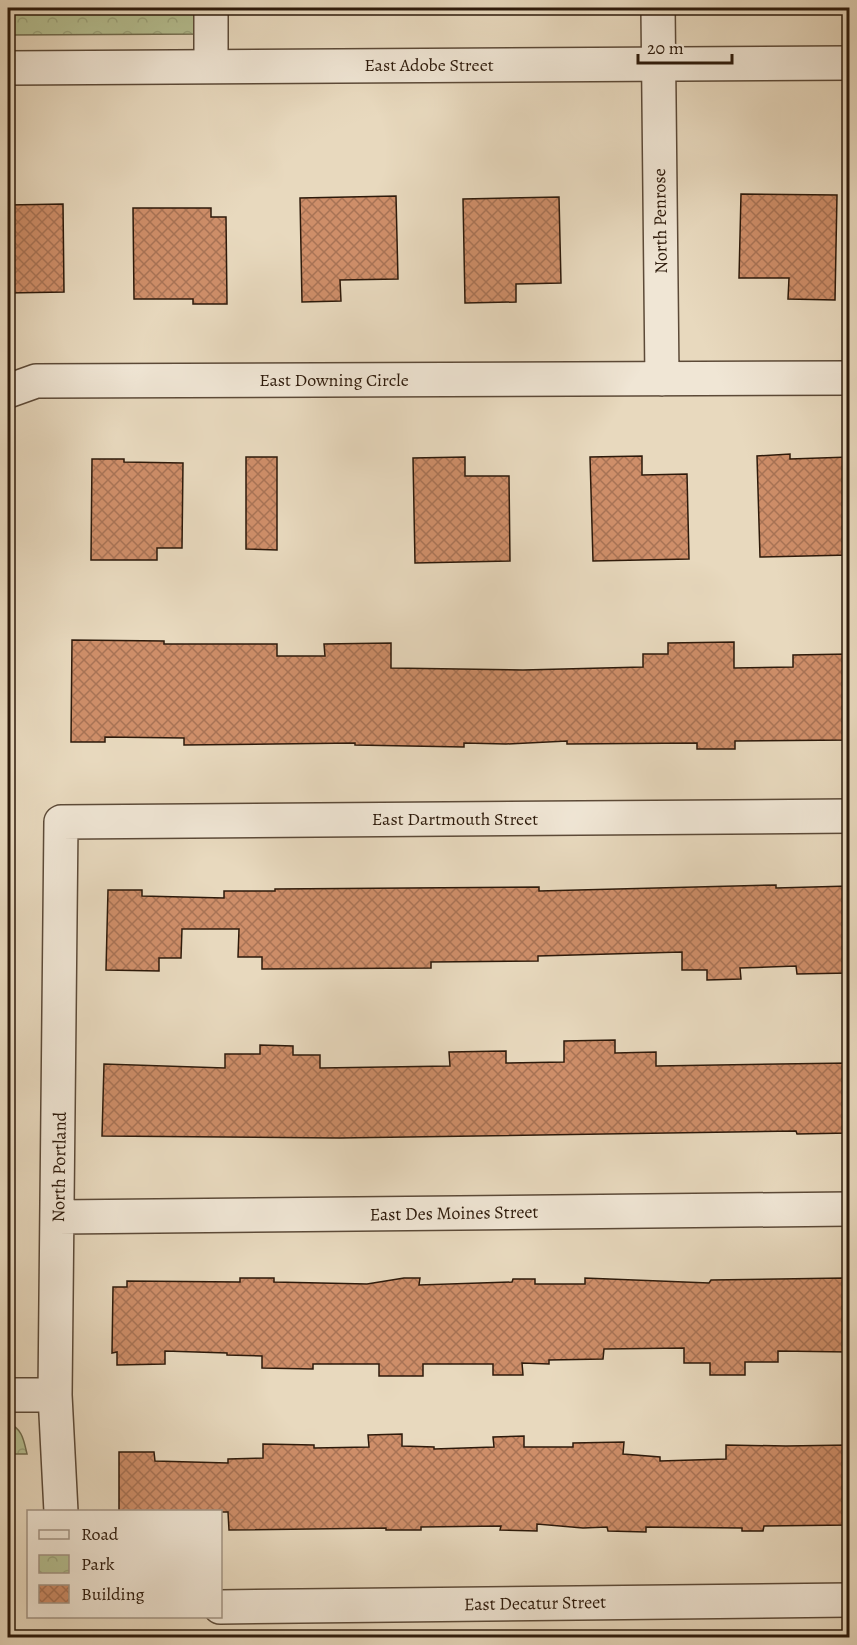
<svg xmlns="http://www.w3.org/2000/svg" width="857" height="1645" viewBox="0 0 857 1645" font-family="Alegreya,serif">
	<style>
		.park { fill: url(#park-crowns); stroke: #716c4e; stroke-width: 1.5 }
		.building { fill: url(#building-cross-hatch); stroke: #2d1a0b; stroke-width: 1.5 }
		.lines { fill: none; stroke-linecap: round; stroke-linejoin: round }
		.minor-casing { stroke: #5c4a38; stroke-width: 36 }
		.tertiary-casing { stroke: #5c4a38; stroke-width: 36 }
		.minor { stroke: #f0e6d5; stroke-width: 33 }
		.tertiary { stroke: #f0e6d5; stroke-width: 33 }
		.labels { text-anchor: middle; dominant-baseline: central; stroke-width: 5; stroke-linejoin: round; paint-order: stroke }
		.street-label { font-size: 18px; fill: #2d1a0b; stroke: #f0e6d5 }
	</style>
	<defs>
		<pattern id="park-crowns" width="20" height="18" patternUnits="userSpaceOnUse" patternTransform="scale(1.5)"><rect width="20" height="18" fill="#b5bf91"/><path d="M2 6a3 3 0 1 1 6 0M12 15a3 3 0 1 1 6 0" fill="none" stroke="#9ca47c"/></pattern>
		<pattern id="building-cross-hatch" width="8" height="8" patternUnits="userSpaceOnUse" patternTransform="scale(1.5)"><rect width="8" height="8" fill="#ce8e69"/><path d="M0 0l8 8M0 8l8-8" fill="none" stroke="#a87355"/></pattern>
	</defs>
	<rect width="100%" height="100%" fill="#e8d9be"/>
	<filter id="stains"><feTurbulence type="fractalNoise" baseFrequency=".00333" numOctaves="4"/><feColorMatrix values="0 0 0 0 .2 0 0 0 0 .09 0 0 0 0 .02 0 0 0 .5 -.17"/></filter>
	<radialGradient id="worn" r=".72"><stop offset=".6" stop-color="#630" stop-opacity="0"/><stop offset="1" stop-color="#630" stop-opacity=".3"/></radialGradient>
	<!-- park -->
	<path class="park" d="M 8,8 L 205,8 L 205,34 L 8,35 Z
		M 8,1424 C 22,1427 24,1441 27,1454 L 8,1454 Z"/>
	<!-- building -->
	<path class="building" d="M 741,194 L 837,195 L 835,300 L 788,299 L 789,278 L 739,278 Z
		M 396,196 L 398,279 L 340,280 L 341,301 L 302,302 L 300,198 Z
		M 559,197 L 561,283 L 516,284 L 516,302 L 465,303 L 463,199 Z
		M 63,204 L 64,292 L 8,293 L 8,205 Z
		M 133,208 L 211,208 L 211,217 L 226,217 L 227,304 L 193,304 L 193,299 L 134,299 Z
		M 790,454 L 790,459 L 849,457 L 849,555 L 760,557 L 757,456 Z
		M 642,456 L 642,475 L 687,474 L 689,559 L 593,561 L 590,457 Z
		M 246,457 L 277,457 L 277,550 L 246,549 Z
		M 465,457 L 465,476 L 509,476 L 510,561 L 415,563 L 413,458 Z
		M 92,459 L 124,459 L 124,462 L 183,463 L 182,548 L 157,548 L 157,560 L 91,560 Z
		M 72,640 L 164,641 L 164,644 L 277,644 L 277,656 L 325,656 L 324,644 L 391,643 L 391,668 L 523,670 L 643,667 L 643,654 L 668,654 L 668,643 L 734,642 L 734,668 L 793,667 L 793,655 L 849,654 L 849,740 L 735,741 L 735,749 L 697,749 L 697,743 L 567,744 L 567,741 L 506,744 L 464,743 L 464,747 L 355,745 L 355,743 L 184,745 L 184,738 L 105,737 L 105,742 L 71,742 Z
		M 776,885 L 776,888 L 849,886 L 849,973 L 797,974 L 796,966 L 740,968 L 741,979 L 707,980 L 707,970 L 682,970 L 682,952 L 538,956 L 538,961 L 431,962 L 431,968 L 262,969 L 262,957 L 238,957 L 239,929 L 182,929 L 181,958 L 159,958 L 159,971 L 106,970 L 108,890 L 142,890 L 142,896 L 224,898 L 224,891 L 275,891 L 275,889 L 539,887 L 539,891 Z
		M 615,1040 L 615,1053 L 656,1052 L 656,1066 L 849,1063 L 849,1133 L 797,1134 L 796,1131 L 339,1138 L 102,1136 L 104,1064 L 225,1068 L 225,1054 L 260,1054 L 260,1045 L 293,1046 L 293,1055 L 320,1055 L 320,1068 L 450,1066 L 449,1052 L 506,1051 L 506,1063 L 564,1062 L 564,1041 Z
		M 240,1278 L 274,1278 L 274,1282 L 367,1284 L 404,1278 L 420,1278 L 419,1285 L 512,1282 L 513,1279 L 535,1279 L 535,1284 L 585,1284 L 585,1278 L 709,1283 L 711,1280 L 843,1278 L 845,1291 L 849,1291 L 849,1352 L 778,1351 L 778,1362 L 745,1362 L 745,1375 L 710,1375 L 710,1363 L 684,1363 L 684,1348 L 604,1349 L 603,1359 L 549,1360 L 549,1364 L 522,1363 L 523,1375 L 493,1375 L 493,1364 L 423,1364 L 423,1376 L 379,1376 L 379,1364 L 313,1364 L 313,1369 L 262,1368 L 262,1356 L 227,1355 L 227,1353 L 165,1351 L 165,1364 L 117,1365 L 117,1352 L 112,1353 L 113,1287 L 127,1287 L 127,1281 L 240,1282 Z
		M 402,1434 L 402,1446 L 434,1447 L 434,1449 L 494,1447 L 493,1437 L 524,1436 L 524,1447 L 573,1447 L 573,1443 L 624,1442 L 623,1454 L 660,1457 L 660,1461 L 726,1459 L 726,1445 L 786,1446 L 849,1445 L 849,1525 L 764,1526 L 763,1531 L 742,1531 L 742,1528 L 646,1527 L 646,1532 L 608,1531 L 607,1527 L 583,1528 L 537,1524 L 537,1531 L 500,1530 L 501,1526 L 421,1527 L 421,1530 L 386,1530 L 386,1528 L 229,1530 L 228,1512 L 119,1512 L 119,1452 L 154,1452 L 155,1461 L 228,1463 L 228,1459 L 263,1458 L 263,1444 L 314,1445 L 314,1448 L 369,1447 L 368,1435 Z"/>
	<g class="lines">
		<defs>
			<path id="minor" d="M 211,8 L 211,66
				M 658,8 L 662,379
				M 8,391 L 36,381 L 850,378
				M 58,1217 L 850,1209
				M 8,1395 L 55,1395
				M 61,1512 L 55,1395 L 61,822 L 850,816
				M 220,1607 L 850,1600"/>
			<path id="tertiary" d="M 8,68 L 850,63"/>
		</defs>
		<!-- minor casing -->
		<use href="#minor" class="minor-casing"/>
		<!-- tertiary casing -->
		<use href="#tertiary" class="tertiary-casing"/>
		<!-- minor -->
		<use href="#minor" class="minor"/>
		<!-- tertiary -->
		<use href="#tertiary" class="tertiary"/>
	</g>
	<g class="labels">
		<!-- street labels -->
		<g class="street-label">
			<text x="429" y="65">East Adobe Street</text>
			<text transform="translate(660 221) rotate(-91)">North Penrose</text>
			<text x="334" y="380">East Downing Circle</text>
			<text x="455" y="819">East Dartmouth Street</text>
			<text transform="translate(59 1167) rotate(-89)">North Portland</text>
			<text transform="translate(454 1213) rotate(-1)">East Des Moines Street</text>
			<text transform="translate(535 1603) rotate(-1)">East Decatur Street</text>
		</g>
	</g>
	<!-- margin -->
	<rect width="857" height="1645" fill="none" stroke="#e8d9be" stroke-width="30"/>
	<rect x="9" y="9" width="839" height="1627" fill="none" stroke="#2d1a0b" stroke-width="3"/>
	<rect x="15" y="15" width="827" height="1615" fill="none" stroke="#2d1a0b" stroke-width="1.5"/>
	<!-- legend -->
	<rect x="27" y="1510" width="195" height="108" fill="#f0e6d5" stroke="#a29484" stroke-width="1.5"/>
	<rect x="39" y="1530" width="30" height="9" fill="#f0e6d5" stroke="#a29484" stroke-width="1.5"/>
	<text x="81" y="1540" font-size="18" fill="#2d1a0b">Road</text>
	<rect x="39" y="1555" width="30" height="18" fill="url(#park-crowns)" stroke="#a29484" stroke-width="1.5"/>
	<text x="81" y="1570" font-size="18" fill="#2d1a0b">Park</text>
	<rect x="39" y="1585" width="30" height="18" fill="url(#building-cross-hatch)" stroke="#a29484" stroke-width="1.5"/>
	<text x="81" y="1600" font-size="18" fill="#2d1a0b">Building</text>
	<!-- scale -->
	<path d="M638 54v9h94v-9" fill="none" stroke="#2d1a0b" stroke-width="3"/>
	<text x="647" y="54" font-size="18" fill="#2d1a0b" stroke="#f0e6d5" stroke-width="4.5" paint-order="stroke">20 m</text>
	<rect width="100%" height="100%" filter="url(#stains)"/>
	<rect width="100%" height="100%" fill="url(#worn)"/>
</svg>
